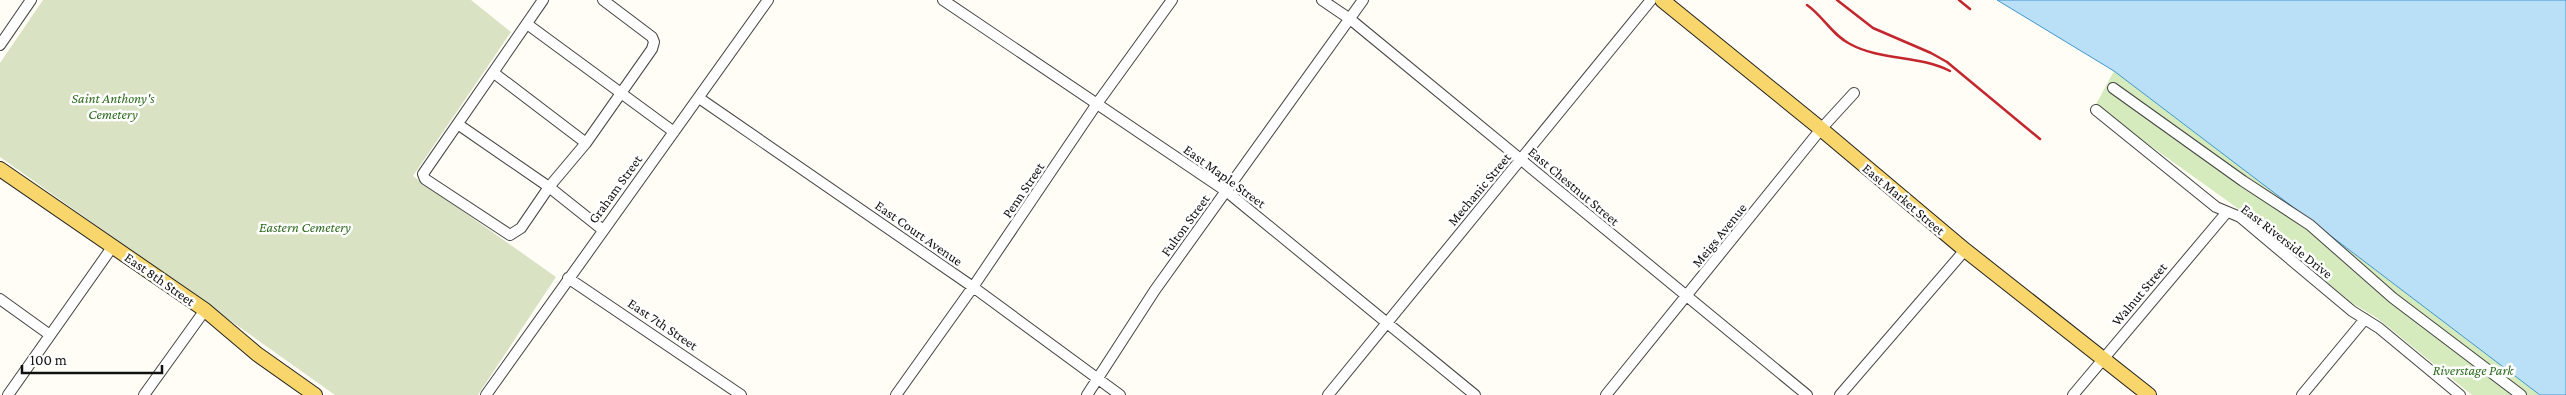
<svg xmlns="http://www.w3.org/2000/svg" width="2566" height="395" viewBox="0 0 2566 395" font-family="'Crimson Pro',serif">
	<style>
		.green { fill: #d5ebbd }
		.cemetery { fill: #d9e3c4 }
		.water { fill: #b9e0f7; stroke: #3f96cf }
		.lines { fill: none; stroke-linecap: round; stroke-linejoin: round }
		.minor-casing { stroke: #444; stroke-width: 12 }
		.major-casing { stroke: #222; stroke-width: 16 }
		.minor { stroke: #fff; stroke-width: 10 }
		.major { stroke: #f9d66b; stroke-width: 14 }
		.rail { stroke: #c4262e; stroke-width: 2.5 }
		.labels { text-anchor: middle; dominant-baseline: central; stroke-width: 5; stroke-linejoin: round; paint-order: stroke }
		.park-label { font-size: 14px; font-style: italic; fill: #2f6b1f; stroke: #fff }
		.street-label { font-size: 14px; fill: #111; stroke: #fff }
	</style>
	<rect width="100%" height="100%" fill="#fffdf5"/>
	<!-- green -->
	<path class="green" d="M 2114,71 L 2540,395 L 2472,395 L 2377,318 L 2352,303 L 2240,210 L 2095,106 Z"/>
	<!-- cemetery -->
	<path class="cemetery" d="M 43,0 L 471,0 L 511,32 L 413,176 L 556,277 L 478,395 L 335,395 L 0,157 L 0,63 Z"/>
	<!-- water -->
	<path class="water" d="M 1997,0 L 2566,0 L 2566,395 L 2540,395 L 2114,71 Z"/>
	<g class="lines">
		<defs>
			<path id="minor" d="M 543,0 L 423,174 L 425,179 L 510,235 L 521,228 L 549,187 L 586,143 L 652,49 L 654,42 L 652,37 L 603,0
				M 943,0 L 1226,191 L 1475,395
				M 1322,0 L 1350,19 L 1807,395
				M 527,24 L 674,132
				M 0,45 L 31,0
				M 494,73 L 586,143
				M 2113,88 L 2243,181 L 2310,225 L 2393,298 L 2521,395
				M 699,98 L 973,287 L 1120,395
				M 2096,110 L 2216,207 L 2240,217 L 2352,311 L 2379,328 L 2460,395
				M 459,125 L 549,187 L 603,230
				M 568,278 L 741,395
				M 0,299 L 50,335
				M 8,395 L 113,246
				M 144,395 L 205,310
				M 486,395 L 768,0
				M 896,395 L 973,287 L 1096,105 L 1172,0
				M 1087,395 L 1155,290 L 1363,0
				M 1328,395 L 1651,0
				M 1606,395 L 1821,129 L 1854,93
				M 1840,395 L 1965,250
				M 2073,395 L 2227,212
				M 2302,395 L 2365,319"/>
			<path id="major" d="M 1662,0 L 1821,129 L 1965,250 L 2149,395
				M 0,169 L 205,310 L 257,354 L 315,395"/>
		</defs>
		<!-- minor casing -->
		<use href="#minor" class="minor-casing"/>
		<!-- major casing -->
		<use href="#major" class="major-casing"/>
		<!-- minor -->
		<use href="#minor" class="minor"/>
		<!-- major -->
		<use href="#major" class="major"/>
		<!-- rail -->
		<path class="rail" d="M 1837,0 L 1873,28 L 1931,53 L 1947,62 L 2040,139
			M 1959,0 L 1970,9
			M 1807,5 C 1823,16 1832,35 1850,44 C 1881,61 1919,55 1950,71"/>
	</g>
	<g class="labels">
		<!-- park labels -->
		<g class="park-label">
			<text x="113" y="98">Saint Anthony's<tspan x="113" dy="16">Cemetery</tspan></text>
			<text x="305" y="227">Eastern Cemetery</text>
			<text x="2473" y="370">Riverstage Park</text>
		</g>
		<!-- street labels -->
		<g class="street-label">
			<text transform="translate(1225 176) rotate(36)">East Maple Street</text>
			<text transform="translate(1574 186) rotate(40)">East Chestnut Street</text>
			<text transform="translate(615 189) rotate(-54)">Graham Street</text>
			<text transform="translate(1479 189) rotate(-50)">Mechanic Street</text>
			<text transform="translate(1023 190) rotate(-56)">Penn Street</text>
			<text transform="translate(1904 199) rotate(40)">East Market Street</text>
			<text transform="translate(1185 225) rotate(-54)">Fulton Street</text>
			<text transform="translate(919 233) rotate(35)">East Court Avenue</text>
			<text transform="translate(1719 235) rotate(-51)">Meigs Avenue</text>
			<text transform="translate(2287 241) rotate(38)">East Riverside Drive</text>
			<text transform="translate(160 279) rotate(35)">East 8th Street</text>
			<text transform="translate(2139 294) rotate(-50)">Walnut Street</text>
			<text transform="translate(663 324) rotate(34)">East 7th Street</text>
		</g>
	</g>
	<!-- scale -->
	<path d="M22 365v8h140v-8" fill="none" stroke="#111111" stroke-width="2.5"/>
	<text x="30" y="365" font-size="15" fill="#111111" stroke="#ffffff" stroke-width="4" paint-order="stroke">100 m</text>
</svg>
